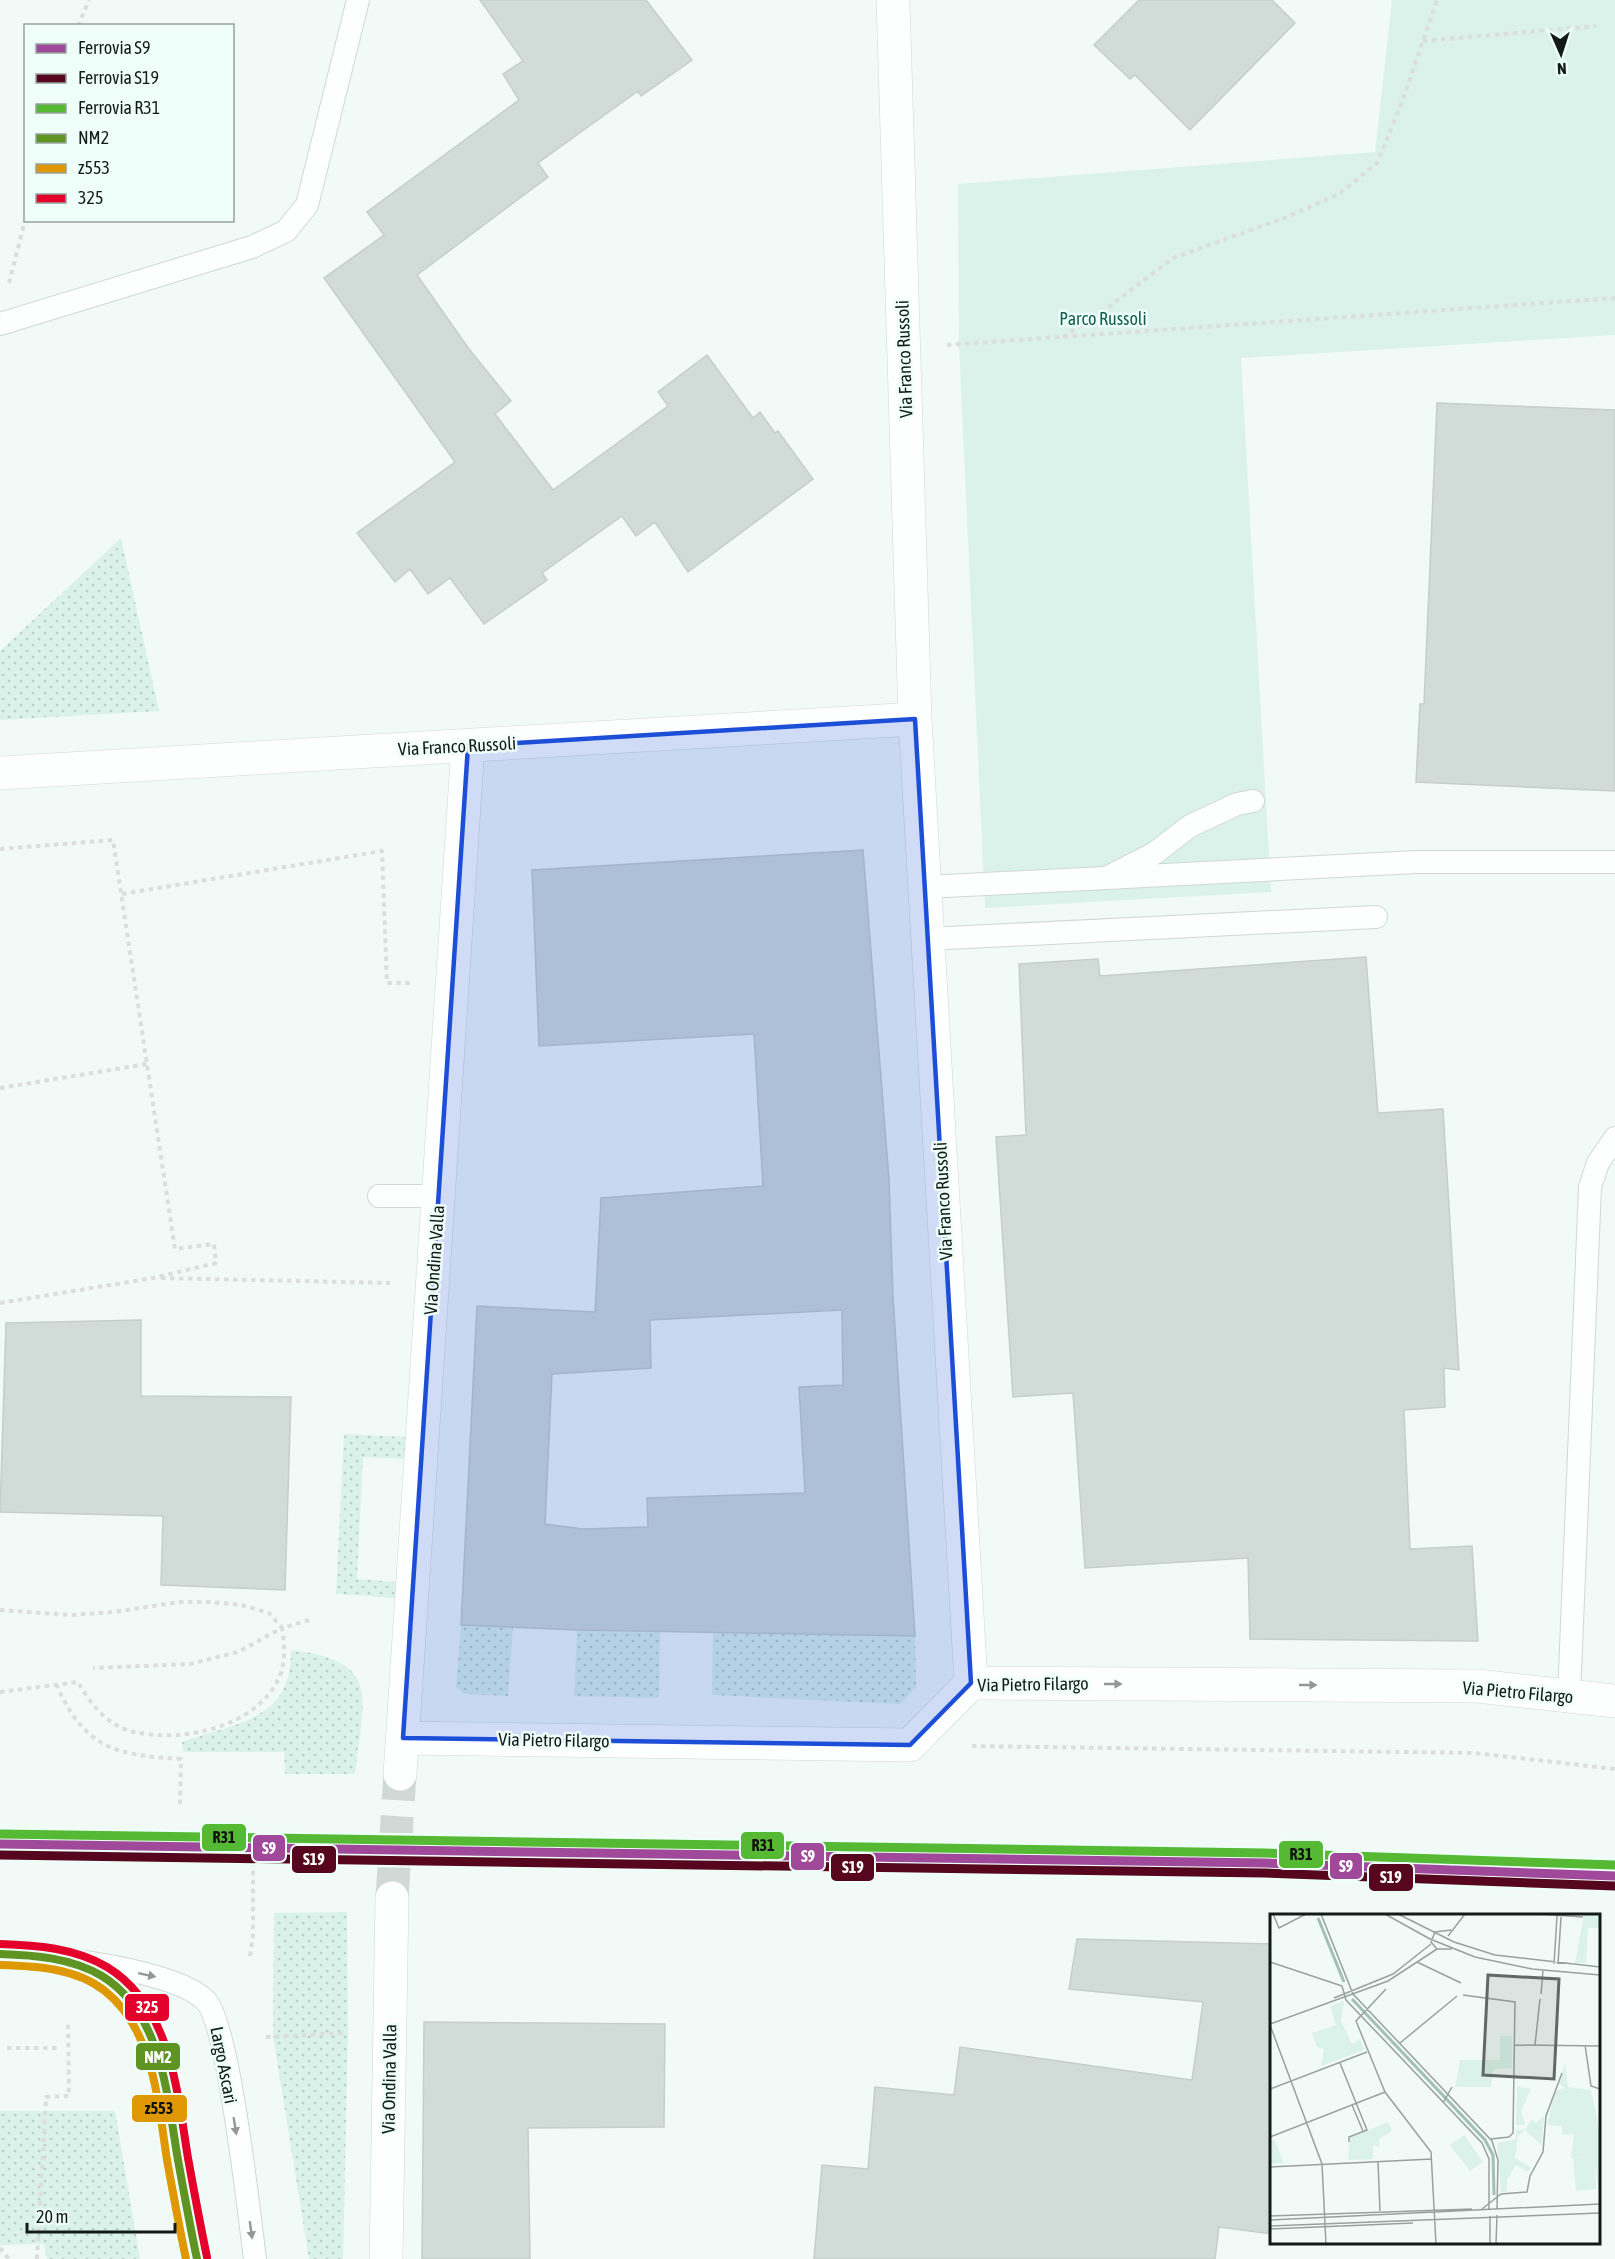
<svg xmlns="http://www.w3.org/2000/svg" width="1615" height="2259" viewBox="0 0 1615 2259" font-family="'Asap Condensed',sans-serif">
	<style>
		.grass { fill: url(#grass-dots) }
		.park { fill: #daf2e9 }
		.building { fill: #d1dcd8; stroke: #c5ceca; stroke-width: 1.5; fill-rule: evenodd }
		.lines { fill: none; stroke-linecap: round; stroke-linejoin: round }
		.minor-tunnel { stroke: #d0d9d6; stroke-width: 33; stroke-dasharray: 33 16; stroke-linecap: butt }
		.service-casing { stroke: #cfd8d5; stroke-width: 24 }
		.pedestrian-casing { stroke: #cfd8d5; stroke-width: 34 }
		.minor-casing { stroke: #cfd8d5; stroke-width: 34 }
		.path { stroke: #dbdedd; stroke-width: 4; stroke-dasharray: 4.5 4.5; stroke-linecap: butt }
		.service { stroke: #fdfefe; stroke-width: 22 }
		.pedestrian { stroke: #fdfefe; stroke-width: 33 }
		.minor { stroke: #fdfefe; stroke-width: 33 }
		.bus-1-casing { stroke: #eefef8; stroke-width: 12 }
		.bus-2-casing { stroke: #eefef8; stroke-width: 12 }
		.bus-3-casing { stroke: #eefef8; stroke-width: 12 }
		.bus-1 { stroke: #5f9322; stroke-width: 8 }
		.bus-2 { stroke: #e09802; stroke-width: 8 }
		.bus-3 { stroke: #e4002b; stroke-width: 8 }
		.rail-1-casing { stroke: #eefef8; stroke-width: 14 }
		.rail-2-casing { stroke: #eefef8; stroke-width: 14 }
		.rail-3-casing { stroke: #eefef8; stroke-width: 14 }
		.rail-1 { stroke: #a0499a; stroke-width: 9 }
		.rail-2 { stroke: #56061f; stroke-width: 9 }
		.rail-3 { stroke: #55b933; stroke-width: 9 }
		.oneway { fill: #939896 }
		.marked { fill: #1d4ed8; fill-opacity: 0.2; stroke: #1d4ed8; stroke-width: 4.5; stroke-linejoin: round }
		.labels { text-anchor: middle; dominant-baseline: central; stroke-width: 5; stroke-linejoin: round; paint-order: stroke }
		.park-label { font-size: 18px; fill: #145e4b; stroke: #eefef8 }
		.street-label { font-size: 18px; fill: #121b18; stroke: #eefef8 }
		.inset-river { fill: none; stroke: #a3c0b5; stroke-width: 3 }
		.inset-road { fill: none; stroke: #98a19e; stroke-width: 1.5 }
		.view { fill: #606966; fill-opacity: 0.15; stroke: #606966; stroke-width: 3 }
		.inset-edge { fill: none; stroke: #121b18; stroke-width: 3 }
		.line-badge { stroke: #eefef8; stroke-width: 2 }
		.badge-label { font-size: 16px; text-anchor: middle; font-weight: bold; fill: #fff }
		.pale-badge-label { font-size: 16px; text-anchor: middle; font-weight: bold; fill: #111 }
	</style>
	<defs>
		<pattern id="grass-dots" width="8" height="8" patternUnits="userSpaceOnUse" patternTransform="scale(1.5)"><rect width="8" height="8" fill="#daf2e9"/><path d="M2 2h.1M6 6h.1" fill="none" stroke="#bacfc7" stroke-width="1.8" stroke-linecap="round"/></pattern>
	</defs>
	<rect width="100%" height="100%" fill="#f2faf7"/>
	<!-- grass -->
	<path class="grass" d="M 121,538 L 159,711 L 0,720 L 0,651 Z
		M 344,1434 L 406,1437 L 405,1459 L 363,1457 L 357,1579 L 397,1582 L 396,1598 L 336,1594 Z
		M 461,1625 L 513,1627 L 508,1696 L 464,1694 L 456,1687 Z
		M 577,1630 L 660,1632 L 659,1698 L 574,1696 Z
		M 713,1632 L 915,1636 L 916,1687 L 900,1704 L 712,1695 Z
		M 291,1650 C 385,1661 362,1701 355,1774 L 285,1774 L 284,1752 L 183,1752 L 182,1742 C 234,1723 292,1722 291,1650 Z
		M 347,1912 L 348,2033 L 343,2259 L 309,2259 L 273,2036 L 274,1913 Z
		M 0,2111 L 115,2111 L 140,2259 L 47,2259 L 44,2244 L 0,2245 Z"/>
	<!-- park -->
	<path class="park" d="M 1392,0 L 1615,0 L 1615,335 L 1241,358 L 1271,892 L 985,908 L 959,345 L 958,184 L 1375,152 Z"/>
	<!-- building -->
	<path class="building" d="M 480,0 L 646,0 L 692,60 L 641,96 L 638,91 L 538,163 L 548,177 L 417,275 L 469,349 L 511,401 L 495,414 L 553,490 L 668,406 L 658,392 L 707,355 L 753,418 L 760,412 L 775,433 L 778,431 L 813,479 L 688,572 L 655,522 L 636,536 L 622,516 L 542,573 L 547,580 L 484,624 L 450,578 L 428,594 L 410,569 L 395,582 L 357,533 L 455,462 L 324,278 L 384,235 L 367,212 L 519,100 L 503,74 L 523,61 Z
		M 1139,0 L 1272,0 L 1295,23 L 1190,130 L 1135,75 L 1130,79 L 1094,45 Z
		M 1437,403 L 1615,410 L 1615,791 L 1416,782 L 1420,704 L 1424,704 Z
		M 863,850 L 889,1179 L 893,1297 L 915,1636 L 577,1630 L 461,1625 L 477,1306 L 595,1312 L 601,1198 L 763,1186 L 754,1034 L 539,1046 L 532,870 ZM 842,1310 L 843,1385 L 799,1387 L 805,1493 L 647,1498 L 648,1527 L 583,1529 L 545,1524 L 552,1374 L 651,1368 L 650,1320 Z
		M 1366,957 L 1378,1113 L 1443,1109 L 1459,1370 L 1444,1368 L 1445,1407 L 1404,1410 L 1410,1549 L 1472,1546 L 1478,1641 L 1250,1639 L 1248,1558 L 1085,1568 L 1073,1393 L 1013,1397 L 996,1137 L 1026,1135 L 1019,964 L 1098,959 L 1100,976 Z
		M 141,1320 L 141,1396 L 291,1397 L 285,1590 L 161,1585 L 163,1516 L 0,1512 L 6,1323 Z
		M 1077,1939 L 1272,1944 L 1272,2234 L 1219,2227 L 1215,2259 L 814,2259 L 822,2165 L 868,2169 L 875,2087 L 954,2095 L 960,2047 L 1192,2080 L 1203,2002 L 1069,1989 Z
		M 424,2022 L 665,2024 L 664,2127 L 528,2128 L 530,2259 L 422,2259 Z"/>
	<g class="lines">
		<!-- minor-tunnel -->
		<path class="minor-tunnel" d="M 392,1898 L 400,1774"/>
		<defs>
			<path id="service" d="M 0,324 L 252,247 L 286,231 L 307,205 L 358,0
				M 1106,878 L 1416,862 L 1615,862
				M 925,887 L 1106,878 L 1155,853 L 1190,826 L 1237,804 L 1253,801
				M 927,939 L 1376,917
				M 379,1196 L 438,1196
				M 1569,1696 L 1590,1187 L 1598,1163 L 1615,1138
				M 0,1954 C 45,1955 175,1969 206,2001 C 229,2026 249,2214 255,2259
				M 87,1969 C 157,2001 165,2084 177,2150 C 183,2187 190,2223 197,2259"/>
			<path id="pedestrian" d="M 403,1738 L 910,1745 L 971,1683"/>
			<path id="minor" d="M 893,0 L 915,719 L 971,1683 L 1477,1686 L 1615,1701
				M 0,773 L 915,719
				M 400,1774 L 468,746
				M 386,2259 L 392,1898"/>
		</defs>
		<!-- service casing -->
		<use href="#service" class="service-casing"/>
		<!-- pedestrian casing -->
		<use href="#pedestrian" class="pedestrian-casing"/>
		<!-- minor casing -->
		<use href="#minor" class="minor-casing"/>
		<!-- path -->
		<path class="path" d="M 78,26 L 89,0
			M 1423,41 L 1596,26
			M 9,283 L 26,217
			M 1063,337 L 1110,306 L 1173,258 L 1287,217 L 1339,194 L 1377,163 L 1402,102 L 1437,0
			M 947,345 L 1615,298
			M 0,849 L 113,840 L 175,1249 L 214,1244 L 216,1263 L 153,1278
			M 122,894 L 382,851 L 387,983 L 411,983
			M 0,1088 L 147,1064
			M 161,1278 L 390,1283
			M 0,1303 L 153,1278
			M 0,1610 L 71,1615 L 114,1612 L 179,1602 L 211,1602 L 241,1605 L 269,1613 L 282,1628 L 238,1652 L 190,1664 L 93,1668
			M 56,1684 C 85,1749 115,1755 181,1759 L 180,1804
			M 0,1692 L 78,1682 C 89,1702 106,1724 130,1731 C 181,1744 260,1728 281,1673 C 286,1658 284,1643 282,1628 L 313,1619
			M 972,1746 L 1474,1753 L 1615,1769
			M 250,1956 L 253,1935 L 253,1858
			M 266,2037 L 346,2033
			M 7,2048 L 60,2048
			M 0,2248 L 9,2259
			M 37,2259 L 46,2097 L 69,2096 L 68,2024"/>
		<!-- service -->
		<use href="#service" class="service"/>
		<!-- pedestrian -->
		<use href="#pedestrian" class="pedestrian"/>
		<!-- minor -->
		<use href="#minor" class="minor"/>
		<defs>
			<path id="bus-1" d="M 0,1954 C 34,1955 72,1958 102,1976 C 163,2014 167,2097 178,2160 C 184,2193 190,2226 197,2259"/>
			<path id="bus-2" d="M 0,1965 C 36,1966 76,1968 105,1991 C 154,2030 158,2103 167,2160 C 173,2193 179,2226 186,2259"/>
			<path id="bus-3" d="M 0,1944 C 36,1945 75,1948 107,1967 C 171,2006 177,2091 188,2158 C 194,2191 200,2224 207,2257"/>
		</defs>
		<!-- bus-1 casing -->
		<use href="#bus-1" class="bus-1-casing"/>
		<!-- bus-2 casing -->
		<use href="#bus-2" class="bus-2-casing"/>
		<!-- bus-3 casing -->
		<use href="#bus-3" class="bus-3-casing"/>
		<!-- bus-1 -->
		<use href="#bus-1" class="bus-1"/>
		<!-- bus-2 -->
		<use href="#bus-2" class="bus-2"/>
		<!-- bus-3 -->
		<use href="#bus-3" class="bus-3"/>
		<defs>
			<path id="rail-1" d="M 0,1844 L 1264,1863 L 1615,1876"/>
			<path id="rail-2" d="M 0,1855 L 1264,1873 L 1615,1886"/>
			<path id="rail-3" d="M 0,1834 L 1264,1853 L 1615,1865"/>
		</defs>
		<!-- rail-1 casing -->
		<use href="#rail-1" class="rail-1-casing"/>
		<!-- rail-2 casing -->
		<use href="#rail-2" class="rail-2-casing"/>
		<!-- rail-3 casing -->
		<use href="#rail-3" class="rail-3-casing"/>
		<!-- rail-1 -->
		<use href="#rail-1" class="rail-1"/>
		<!-- rail-2 -->
		<use href="#rail-2" class="rail-2"/>
		<!-- rail-3 -->
		<use href="#rail-3" class="rail-3"/>
	</g>
	<!-- one-way arrows -->
	<defs><path id="oneway-solid" d="M-6-.8H1V-3.2L6.5 0L1 3.2V.8H-6Z" transform="scale(1.5)"/></defs>
	<g class="oneway">
		<use href="#oneway-solid" transform="translate(1113 1684)"/>
		<use href="#oneway-solid" transform="translate(1308 1685)"/>
		<use href="#oneway-solid" transform="translate(147 1975) rotate(12)"/>
		<use href="#oneway-solid" transform="translate(235 2126) rotate(81)"/>
		<use href="#oneway-solid" transform="translate(251 2230) rotate(82)"/>
	</g>
	<!-- marked area -->
	<path class="marked" d="M 915,719 L 971,1683 L 910,1745 L 403,1738 L 468,746 Z"/>
	<g class="labels">
		<!-- park labels -->
		<g class="park-label">
			<text x="1103" y="318">Parco Russoli</text>
		</g>
		<!-- street labels -->
		<g class="street-label">
			<text transform="translate(904 359) rotate(-92)">Via Franco Russoli</text>
			<text transform="translate(457 746) rotate(-3)">Via Franco Russoli</text>
			<text transform="translate(943 1201) rotate(-93)">Via Franco Russoli</text>
			<text transform="translate(434 1260) rotate(-86)">Via Ondina Valla</text>
			<text transform="translate(1033 1684) rotate(-1)">Via Pietro Filargo</text>
			<text transform="translate(1518 1692) rotate(5)">Via Pietro Filargo</text>
			<text transform="translate(554 1740) rotate(1)">Via Pietro Filargo</text>
			<text transform="translate(224 2065) rotate(79)">Largo Ascari</text>
			<text transform="translate(389 2079) rotate(-89)">Via Ondina Valla</text>
		</g>
	</g>
	<!-- overview -->
	<g transform="translate(1270 1914)">
		<rect width="330" height="330" fill="#f2faf7"/>
		<path d="M 247,172 L 261,175 L 251,197 L 255,211 L 246,211 ZM 274,202 L 273,214 L 272,232 L 255,216 L 262,205 L 266,209 ZM 246,216 L 255,216 L 248,222 L 245,244 L 261,253 L 258,258 L 246,251 L 237,266 L 237,278 L 231,278 L 227,229 L 246,225 Z" fill="#daf2e9"/>
		<path d="M 330,0 L 330,14 L 318,14 L 316,49 L 305,49 L 314,1 ZM 74,87 L 71,107 L 82,130 L 90,125 L 94,136 L 51,152 L 54,135 L 47,133 L 42,119 L 66,111 L 60,92 ZM 230,122 L 242,122 L 242,154 L 224,155 L 221,173 L 185,173 L 190,146 L 230,146 ZM 295,149 L 298,173 L 321,176 L 330,219 L 330,284 L 325,254 L 326,275 L 306,277 L 303,244 L 323,242 L 301,244 L 304,220 L 292,221 L 292,212 L 277,211 L 285,177 L 295,174 L 289,170 ZM 118,208 L 122,217 L 109,225 L 109,233 L 103,231 L 103,245 L 78,246 L 80,224 ZM 194,221 L 213,248 L 200,257 L 180,231 Z" fill="#daf2e9"/>
		<path d="M 4,225 L 14,249 L 0,250 L 0,227 Z" fill="#daf2e9"/>
		<path class="inset-river" d="M 48,4 L 74,68M 82,85 L 215,226 L 223,241 L 224,281"/>
		<path class="inset-road" d="M 3,0 L 9,14 L 36,0M 51,0 L 83,80 L 222,227 L 228,246 L 227,295M 115,0 L 160,25 L 205,43 L 262,55 L 330,61M 128,0 L 184,28 L 225,41 L 330,53M 268,0 L 313,3M 181,16 L 165,18 L 161,28 L 167,35 L 182,35M 178,22 L 195,0M 0,48 L 72,72M 147,48 L 191,69M 284,50 L 287,2M 288,50 L 291,3M 72,72 L 76,86 L 212,229 L 219,245 L 219,296M 116,75 L 86,107 L 115,178 L 161,238 L 166,330M 271,80 L 273,56M 193,81 L 245,88 L 243,219 L 239,223 L 221,225M 64,84 L 123,60 L 161,30M 0,110 L 118,67 L 167,35M 0,111 L 52,250 L 56,330M 130,129 L 187,82M 245,131 L 330,132M 265,131 L 270,85M 315,131 L 321,172 L 330,175M 70,149 L 97,216 L 79,223 L 79,228M 0,175 L 97,138M 173,189 L 182,173M 82,191 L 93,217M 0,223 L 115,178M 108,248 L 110,297M 0,253 L 162,245M 212,295 L 231,280 L 257,278 L 260,262 L 273,238 L 276,202 L 292,159M 0,302 L 202,295M 220,302 L 220,330M 0,306 L 330,290M 0,312 L 330,299M 0,315 L 143,309M 226,330 L 227,301"/>
		<path class="view" d="M 218,61 L 289,65 L 284,165 L 213,161 Z"/>
		<rect width="330" height="330" class="inset-edge"/>
	</g>
	<g class="line-badge">
		<rect x="201" y="1823" width="46" height="29" rx="6" fill="#55b933"/>
		<rect x="740" y="1831" width="45" height="29" rx="6" fill="#55b933"/>
		<rect x="252" y="1834" width="34" height="28" rx="6" fill="#a0499a"/>
		<rect x="1278" y="1840" width="46" height="29" rx="6" fill="#55b933"/>
		<rect x="790" y="1842" width="35" height="29" rx="6" fill="#a0499a"/>
		<rect x="291" y="1845" width="46" height="29" rx="6" fill="#56061f"/>
		<rect x="1329" y="1852" width="34" height="28" rx="6" fill="#a0499a"/>
		<rect x="830" y="1853" width="45" height="29" rx="6" fill="#56061f"/>
		<rect x="1368" y="1863" width="46" height="29" rx="6" fill="#56061f"/>
		<rect x="124" y="1993" width="46" height="29" rx="6" fill="#e4002b"/>
		<rect x="135" y="2042" width="46" height="29" rx="6" fill="#5f9322"/>
		<rect x="131" y="2094" width="57" height="29" rx="6" fill="#e09802"/>
	</g>
	<g class="badge-label">
		<text x="269" y="1854">S9</text>
		<text x="808" y="1862">S9</text>
		<text x="314" y="1865">S19</text>
		<text x="1346" y="1872">S9</text>
		<text x="853" y="1873">S19</text>
		<text x="1391" y="1883">S19</text>
		<text x="147" y="2013">325</text>
		<text x="158" y="2063">NM2</text>
	</g>
	<g class="pale-badge-label">
		<text x="224" y="1843">R31</text>
		<text x="763" y="1851">R31</text>
		<text x="1301" y="1860">R31</text>
		<text x="159" y="2114">z553</text>
	</g>
	<!-- legend -->
	<rect x="24" y="24" width="210" height="198" fill="#eefef8" stroke="#96a39e" stroke-width="1.5"/>
	<rect x="36" y="44" width="30" height="9" fill="#a0499a" stroke="#96a39e" stroke-width="1.5"/>
	<text x="78" y="54" font-size="18" fill="#121b18">Ferrovia S9</text>
	<rect x="36" y="74" width="30" height="9" fill="#56061f" stroke="#96a39e" stroke-width="1.5"/>
	<text x="78" y="84" font-size="18" fill="#121b18">Ferrovia S19</text>
	<rect x="36" y="104" width="30" height="9" fill="#55b933" stroke="#96a39e" stroke-width="1.5"/>
	<text x="78" y="114" font-size="18" fill="#121b18">Ferrovia R31</text>
	<rect x="36" y="134" width="30" height="9" fill="#5f9322" stroke="#96a39e" stroke-width="1.5"/>
	<text x="78" y="144" font-size="18" fill="#121b18">NM2</text>
	<rect x="36" y="164" width="30" height="9" fill="#e09802" stroke="#96a39e" stroke-width="1.5"/>
	<text x="78" y="174" font-size="18" fill="#121b18">z553</text>
	<rect x="36" y="194" width="30" height="9" fill="#e4002b" stroke="#96a39e" stroke-width="1.5"/>
	<text x="78" y="204" font-size="18" fill="#121b18">325</text>
	<!-- north arrow -->
	<g transform="translate(1561 54) rotate(177)" stroke="#eefef8" stroke-width="4.5" paint-order="stroke">
	<path d="M0-4.5L10 22L0 15L-10 22Z" fill="#121b18"/>
	<text y="-9" font-size="16" font-weight="bold" text-anchor="middle" fill="#121b18">N</text>
	</g>
	<!-- scale -->
	<path d="M27 2223v9h148v-9" fill="none" stroke="#121b18" stroke-width="3"/>
	<text x="36" y="2223" font-size="18" fill="#121b18" stroke="#eefef8" stroke-width="4.5" paint-order="stroke">20 m</text>
</svg>
